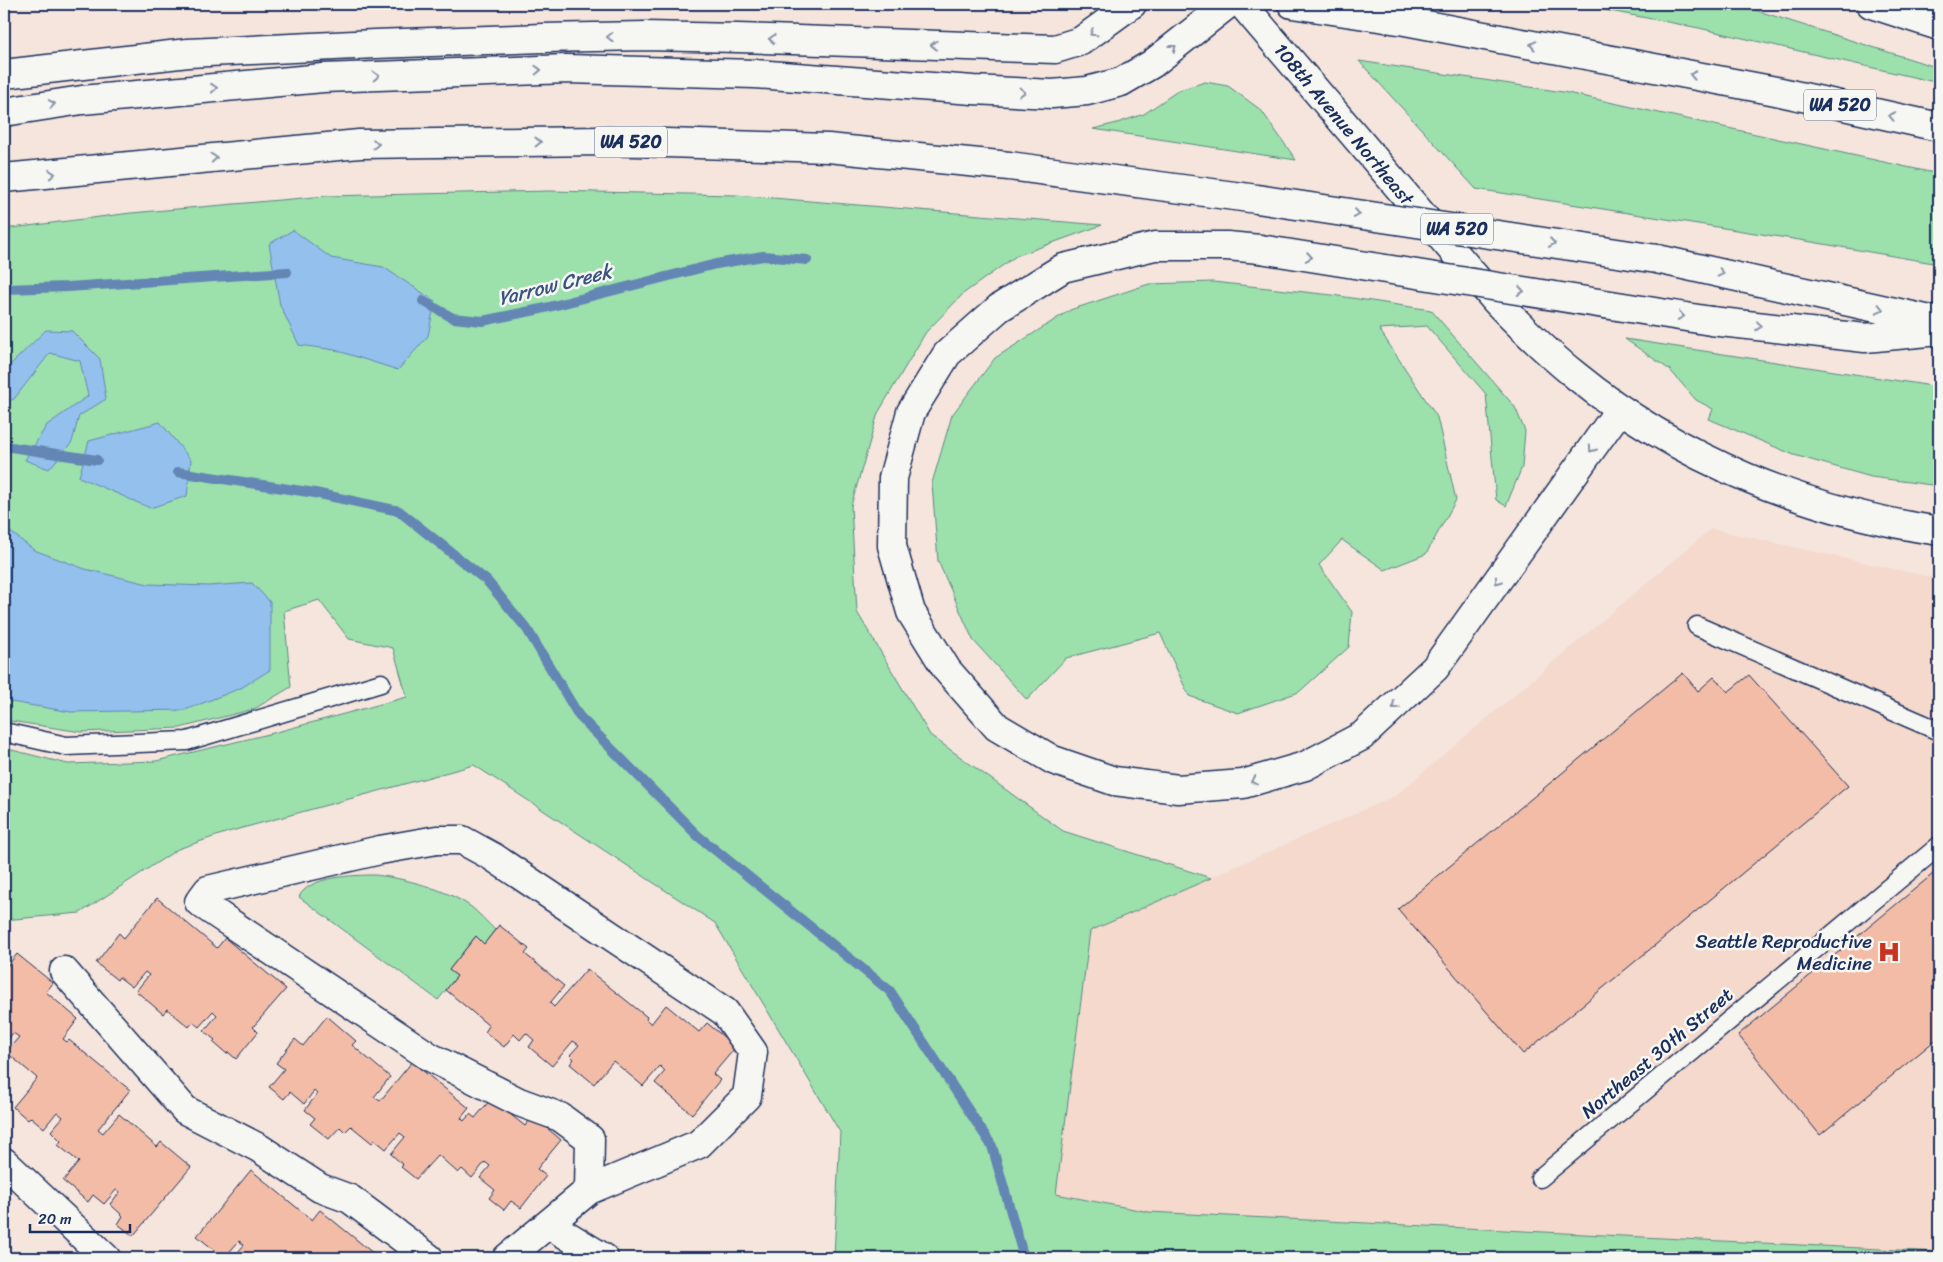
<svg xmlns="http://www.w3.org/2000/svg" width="1943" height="1262" viewBox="0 0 1943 1262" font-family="Sriracha,sans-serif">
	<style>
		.built { fill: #f4d9cc }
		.green { fill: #9ce0ab; stroke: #5c8884 }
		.water { fill: #94c0ed; stroke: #6486b4 }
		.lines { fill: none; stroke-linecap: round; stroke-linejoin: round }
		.stream { stroke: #6486b4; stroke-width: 10 }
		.building { fill: #f3bca7; stroke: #1b2f5e }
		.lane-casing { stroke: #1b2f5e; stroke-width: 21 }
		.street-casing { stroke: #1b2f5e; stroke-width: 31 }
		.secondary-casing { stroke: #1b2f5e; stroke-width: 31 }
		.highway-casing { stroke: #1b2f5e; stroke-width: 31 }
		.lane { stroke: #f6f6f2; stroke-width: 18 }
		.street { stroke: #f6f6f2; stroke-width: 28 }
		.secondary { stroke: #f6f6f2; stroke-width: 28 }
		.highway { stroke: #f6f6f2; stroke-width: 28 }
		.highway-bridge-casing { stroke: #1b2f5e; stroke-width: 31; stroke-linecap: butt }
		.highway-bridge { stroke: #f6f6f2; stroke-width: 28 }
		.oneway { stroke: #8892a8 }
		.labels { text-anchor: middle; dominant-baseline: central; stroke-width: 5; stroke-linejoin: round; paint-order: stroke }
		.shield { fill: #f6f6f2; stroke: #5d6b8a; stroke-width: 1 }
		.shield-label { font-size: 18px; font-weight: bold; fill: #1b2f5e }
		.street-label { font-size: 19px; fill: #1b2f5e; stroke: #f6f6f2 }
		.poi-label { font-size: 19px; fill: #1b2f5e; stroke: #f6f6f2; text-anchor: end }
		.water-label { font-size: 20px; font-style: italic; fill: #395382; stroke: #f6f6f2 }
	</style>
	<rect width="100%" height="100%" fill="#f5e5dc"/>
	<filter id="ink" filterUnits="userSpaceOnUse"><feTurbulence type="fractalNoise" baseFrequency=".02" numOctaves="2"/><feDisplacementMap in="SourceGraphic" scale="10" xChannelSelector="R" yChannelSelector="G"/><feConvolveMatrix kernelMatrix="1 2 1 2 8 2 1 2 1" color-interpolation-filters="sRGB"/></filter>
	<g filter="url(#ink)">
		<!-- built -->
		<path class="built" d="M 1711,529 L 1939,579 L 1939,1252 L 1149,1212 L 1056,1194 L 1090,931 L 1395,796 Z"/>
		<!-- green -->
		<path class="green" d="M 1573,4 L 1736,4 L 1939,68 L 1939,83 L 1699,28 Z
			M 1359,61 L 1563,92 L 1939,174 L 1939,264 L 1812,242 L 1476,189 Z
			M 1205,82 L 1228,86 L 1261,110 L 1296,160 L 1093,129 L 1117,123 L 1144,114 L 1179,90 Z
			M 550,191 L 736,195 L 1102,225 L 1016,256 L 964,293 L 926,332 L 878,413 L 851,506 L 857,612 L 930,735 L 1063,831 L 1211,878 L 1090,931 L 1056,1194 L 1149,1212 L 1939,1252 L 1939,1258 L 834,1258 L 840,1132 L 715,923 L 474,765 L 228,832 L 178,849 L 80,913 L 4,920 L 4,748 L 68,764 L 156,761 L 273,733 L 407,697 L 393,648 L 349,639 L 319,600 L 284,611 L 291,687 L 254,709 L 180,728 L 81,732 L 4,720 L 4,229 L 131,213 L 326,196 Z
			M 1213,282 L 1332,295 L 1431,310 L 1515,407 L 1525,431 L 1522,467 L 1506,506 L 1496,500 L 1486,394 L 1427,326 L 1379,329 L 1437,417 L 1456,500 L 1426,554 L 1385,570 L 1342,540 L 1319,565 L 1352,612 L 1349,647 L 1299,692 L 1238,713 L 1189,696 L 1160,633 L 1066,658 L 1027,700 L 973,640 L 938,561 L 932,483 L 952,415 L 995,358 L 1070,310 L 1149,284 Z
			M 1625,339 L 1939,387 L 1939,486 L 1871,477 L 1794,455 L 1709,419 L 1713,409 L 1696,400 L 1670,370 Z
			M 375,875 C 404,878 446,889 470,906 C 479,913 487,922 495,930 L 484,944 L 475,937 L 449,970 L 457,976 L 438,1000 L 299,897 C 308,876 355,875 375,875 Z"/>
		<!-- water -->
		<path class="water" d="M 293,230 L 331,258 L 383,267 L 435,301 L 428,336 L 398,370 L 335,350 L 299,345 L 280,305 L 269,244 Z
			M 46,330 L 72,331 L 100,359 L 106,399 L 79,416 L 72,442 L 49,469 L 25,460 L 47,425 L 88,396 L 80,361 L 50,353 L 14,399 L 4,403 L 4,371 Z
			M 160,422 L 191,460 L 187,496 L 150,508 L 79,477 L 89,441 Z
			M 4,527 L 34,550 L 85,569 L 148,584 L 208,586 L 252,583 L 270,602 L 270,670 L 241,688 L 185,710 L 71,712 L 11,702 L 4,698 Z"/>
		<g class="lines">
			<!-- stream -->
			<path class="stream" d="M 4,289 L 68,287 L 287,272
				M 423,301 L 453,318 L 482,321 L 541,309 L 716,264 L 763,256 L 807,260
				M 4,446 L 97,460
				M 178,472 L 315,493 L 399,511 L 487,581 L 527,629 L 579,716 L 698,836 L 890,991 L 992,1146 L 1024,1258"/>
		</g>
		<!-- building -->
		<path class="building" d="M 1683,673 L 1698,691 L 1714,677 L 1728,692 L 1749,675 L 1848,786 L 1523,1054 L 1398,909 Z
			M 1939,869 L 1939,1037 L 1820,1135 L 1738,1035 Z
			M 157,898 L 217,948 L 225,938 L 286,989 L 253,1027 L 258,1032 L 236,1059 L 228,1052 L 227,1054 L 213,1042 L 215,1040 L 204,1031 L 217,1015 L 213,1011 L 199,1027 L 193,1022 L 189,1027 L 167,1009 L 163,1014 L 136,991 L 149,975 L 145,972 L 132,987 L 119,977 L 117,980 L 96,963 L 119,933 L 124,938 Z
			M 499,925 L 529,949 L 525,954 L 564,986 L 550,1003 L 554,1007 L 587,969 L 647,1017 L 646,1019 L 651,1024 L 666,1005 L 699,1032 L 707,1023 L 736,1047 L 713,1074 L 720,1080 L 692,1114 L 655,1083 L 665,1071 L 660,1066 L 643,1086 L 613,1061 L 594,1084 L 570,1064 L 574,1059 L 570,1055 L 579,1045 L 573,1041 L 552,1066 L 529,1047 L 534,1040 L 526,1033 L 520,1040 L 514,1034 L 504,1047 L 485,1032 L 489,1026 L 446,990 L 457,976 L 449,970 L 476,936 L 484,944 Z
			M 17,954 L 53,983 L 46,992 L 78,1019 L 63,1039 L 67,1042 L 69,1040 L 130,1090 L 98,1129 L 103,1133 L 119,1114 L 157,1147 L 161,1142 L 191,1167 L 133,1236 L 118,1224 L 123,1216 L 110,1204 L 120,1192 L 116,1190 L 104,1204 L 93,1195 L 88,1202 L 63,1181 L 79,1162 L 58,1145 L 61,1141 L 51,1131 L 63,1117 L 57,1112 L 44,1128 L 31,1117 L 28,1120 L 13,1107 L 37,1078 L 6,1052 L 19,1037 L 13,1033 L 4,1044 L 4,970 Z
			M 327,1016 L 356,1041 L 352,1045 L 390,1077 L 374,1097 L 380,1101 L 412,1062 L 469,1108 L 461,1118 L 464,1121 L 470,1114 L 475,1118 L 491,1099 L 525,1126 L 533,1116 L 561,1140 L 537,1169 L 546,1176 L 521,1208 L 511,1201 L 504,1210 L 489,1198 L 495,1190 L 480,1178 L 490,1166 L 485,1162 L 472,1178 L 462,1169 L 458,1173 L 438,1155 L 416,1179 L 401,1167 L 403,1165 L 391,1154 L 405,1137 L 400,1133 L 386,1149 L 375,1140 L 372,1143 L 351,1126 L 345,1132 L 340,1127 L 329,1139 L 310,1124 L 315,1118 L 305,1110 L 317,1094 L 314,1091 L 304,1104 L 290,1092 L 284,1099 L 269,1087 L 284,1069 L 276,1063 L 295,1039 L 303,1046 Z
			M 251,1170 L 312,1220 L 320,1210 L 379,1258 L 233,1258 L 244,1245 L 239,1241 L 224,1258 L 197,1236 Z"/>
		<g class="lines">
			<defs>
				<path id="lane" d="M 1697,626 L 1939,731
					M 4,732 L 66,746 L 187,741 L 381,683
					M 1540,1178 L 1939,846"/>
				<path id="street" d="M 64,971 L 185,1110 L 259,1148 L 320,1188 L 350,1199 L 429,1258
					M 4,1162 L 106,1258
					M 550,1225 L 604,1258
					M 507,1258 L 589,1190 L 590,1139 L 560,1117 L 519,1102 L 430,1057 L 199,902 L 208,890 L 380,850 L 437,840 L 462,840 L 493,857 L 725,1012 L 753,1052 L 747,1096 L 699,1144 L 589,1190"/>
				<path id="secondary" d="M 1242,4 L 1495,300 C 1520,326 1546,352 1575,375 C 1679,460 1807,511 1939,531"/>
				<path id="highway" d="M 1292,4 L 1405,21 L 1776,91 L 1939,127
					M 1871,4 L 1939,26
					M 4,74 L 188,53 L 375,44 L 543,38 L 645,36 L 738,38 L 1055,49 L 1081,41 L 1132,4
					M 4,112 L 82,100 L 323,78 L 567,69 L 755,74 L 973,90 L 1052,94 L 1087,91 L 1121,82 L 1152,64 L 1228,4
					M 4,178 L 359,144 L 603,141 L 828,148 L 1009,166 L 1257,199
					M 1260,249 L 1227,246 L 1155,246 L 1063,268 L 999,308 L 947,354 L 911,412 L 893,478 L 892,546 L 911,612 L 947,670 L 997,727 L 1053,760 L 1114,781 L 1178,789 L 1243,784 L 1305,766 L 1362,736 L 1435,668 L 1620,409
					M 1657,259 L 1939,322
					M 1711,321 L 1865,338 L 1939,331"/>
			</defs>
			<!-- lane casing -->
			<use href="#lane" class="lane-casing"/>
			<!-- street casing -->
			<use href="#street" class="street-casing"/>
			<!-- secondary casing -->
			<use href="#secondary" class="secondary-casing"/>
			<!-- highway casing -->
			<use href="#highway" class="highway-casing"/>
			<!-- lane -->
			<use href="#lane" class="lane"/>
			<!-- street -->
			<use href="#street" class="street"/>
			<!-- secondary -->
			<use href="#secondary" class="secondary"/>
			<!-- highway -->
			<use href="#highway" class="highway"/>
			<defs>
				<path id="highway-bridge" d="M 1257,199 L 1657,259
					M 1260,249 L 1711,321"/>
			</defs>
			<!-- highway-bridge casing -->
			<use href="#highway-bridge" class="highway-bridge-casing"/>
			<!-- highway-bridge -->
			<use href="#highway-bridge" class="highway-bridge"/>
		</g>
		<!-- one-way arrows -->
		<defs><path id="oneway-chevron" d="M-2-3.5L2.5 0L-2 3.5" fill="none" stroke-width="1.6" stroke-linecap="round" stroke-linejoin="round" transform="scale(1.25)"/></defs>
		<g class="oneway">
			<use href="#oneway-chevron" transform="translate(1093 33) rotate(147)"/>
			<use href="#oneway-chevron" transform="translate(610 37) rotate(179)"/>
			<use href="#oneway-chevron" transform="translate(772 39) rotate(-178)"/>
			<use href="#oneway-chevron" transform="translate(934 45) rotate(-178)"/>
			<use href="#oneway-chevron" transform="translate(1533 45) rotate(-169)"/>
			<use href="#oneway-chevron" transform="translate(1173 48) rotate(-38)"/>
			<use href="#oneway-chevron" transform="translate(538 70) rotate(-2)"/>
			<use href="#oneway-chevron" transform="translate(1693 75) rotate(-169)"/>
			<use href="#oneway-chevron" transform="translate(376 76) rotate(-2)"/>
			<use href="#oneway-chevron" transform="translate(214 88) rotate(-5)"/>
			<use href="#oneway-chevron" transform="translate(1022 92) rotate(2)"/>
			<use href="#oneway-chevron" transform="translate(52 104) rotate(-9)"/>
			<use href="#oneway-chevron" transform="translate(1892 116) rotate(-168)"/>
			<use href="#oneway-chevron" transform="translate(538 142) rotate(-1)"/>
			<use href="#oneway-chevron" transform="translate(376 144) rotate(-1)"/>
			<use href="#oneway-chevron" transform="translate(214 158) rotate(-5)"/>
			<use href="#oneway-chevron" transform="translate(52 174) rotate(-5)"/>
			<use href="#oneway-chevron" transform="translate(1357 214) rotate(8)"/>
			<use href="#oneway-chevron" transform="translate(1552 243) rotate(8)"/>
			<use href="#oneway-chevron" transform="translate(1309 257) rotate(9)"/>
			<use href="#oneway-chevron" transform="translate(1721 273) rotate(13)"/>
			<use href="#oneway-chevron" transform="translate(1521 291) rotate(9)"/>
			<use href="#oneway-chevron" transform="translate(1880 309) rotate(13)"/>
			<use href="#oneway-chevron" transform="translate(1681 316) rotate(9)"/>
			<use href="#oneway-chevron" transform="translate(1759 326) rotate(6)"/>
			<use href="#oneway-chevron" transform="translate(1592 449) rotate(125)"/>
			<use href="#oneway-chevron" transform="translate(1498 581) rotate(126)"/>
			<use href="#oneway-chevron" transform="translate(1395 706) rotate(137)"/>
			<use href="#oneway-chevron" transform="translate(1254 781) rotate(164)"/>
		</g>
	</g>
	<!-- icons -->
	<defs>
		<symbol id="hospital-bare" viewBox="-9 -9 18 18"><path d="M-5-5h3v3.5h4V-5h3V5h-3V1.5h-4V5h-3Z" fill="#c8321e" stroke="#f6f6f2" stroke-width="2.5" paint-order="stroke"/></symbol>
	</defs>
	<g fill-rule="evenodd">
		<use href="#hospital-bare" x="1873" y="936" width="32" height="32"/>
	</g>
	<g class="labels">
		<!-- shield labels -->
		<g class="shield">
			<rect x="1804" y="89.5" width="72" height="31" rx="4"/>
			<rect x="595" y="126.5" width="72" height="31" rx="4"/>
			<rect x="1421" y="213.5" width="72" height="31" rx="4"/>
		</g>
		<g class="shield-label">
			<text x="1840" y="105">WA 520</text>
			<text x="631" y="142">WA 520</text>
			<text x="1457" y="229">WA 520</text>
		</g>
		<!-- street labels -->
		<g class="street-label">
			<text transform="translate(1344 124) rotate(50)">108th Avenue Northeast</text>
			<text transform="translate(1657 1053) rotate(-40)">Northeast 30th Street</text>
		</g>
		<!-- poi labels -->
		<g class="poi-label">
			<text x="1872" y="941">Seattle Reproductive<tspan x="1872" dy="22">Medicine</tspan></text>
		</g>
		<!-- water labels -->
		<g class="water-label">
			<text transform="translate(555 285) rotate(-14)">Yarrow Creek</text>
		</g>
	</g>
	<!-- margin -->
	<rect width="1943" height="1262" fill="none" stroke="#f6f6f2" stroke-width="20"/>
	<rect x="10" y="10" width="1923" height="1242" fill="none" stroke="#1b2f5e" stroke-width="2" filter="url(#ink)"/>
	<!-- scale -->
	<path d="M30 1224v8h100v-8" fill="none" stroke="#1b2f5e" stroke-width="2.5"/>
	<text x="38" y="1224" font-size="15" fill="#1b2f5e" stroke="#f6f6f2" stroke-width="4" paint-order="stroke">20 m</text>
</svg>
